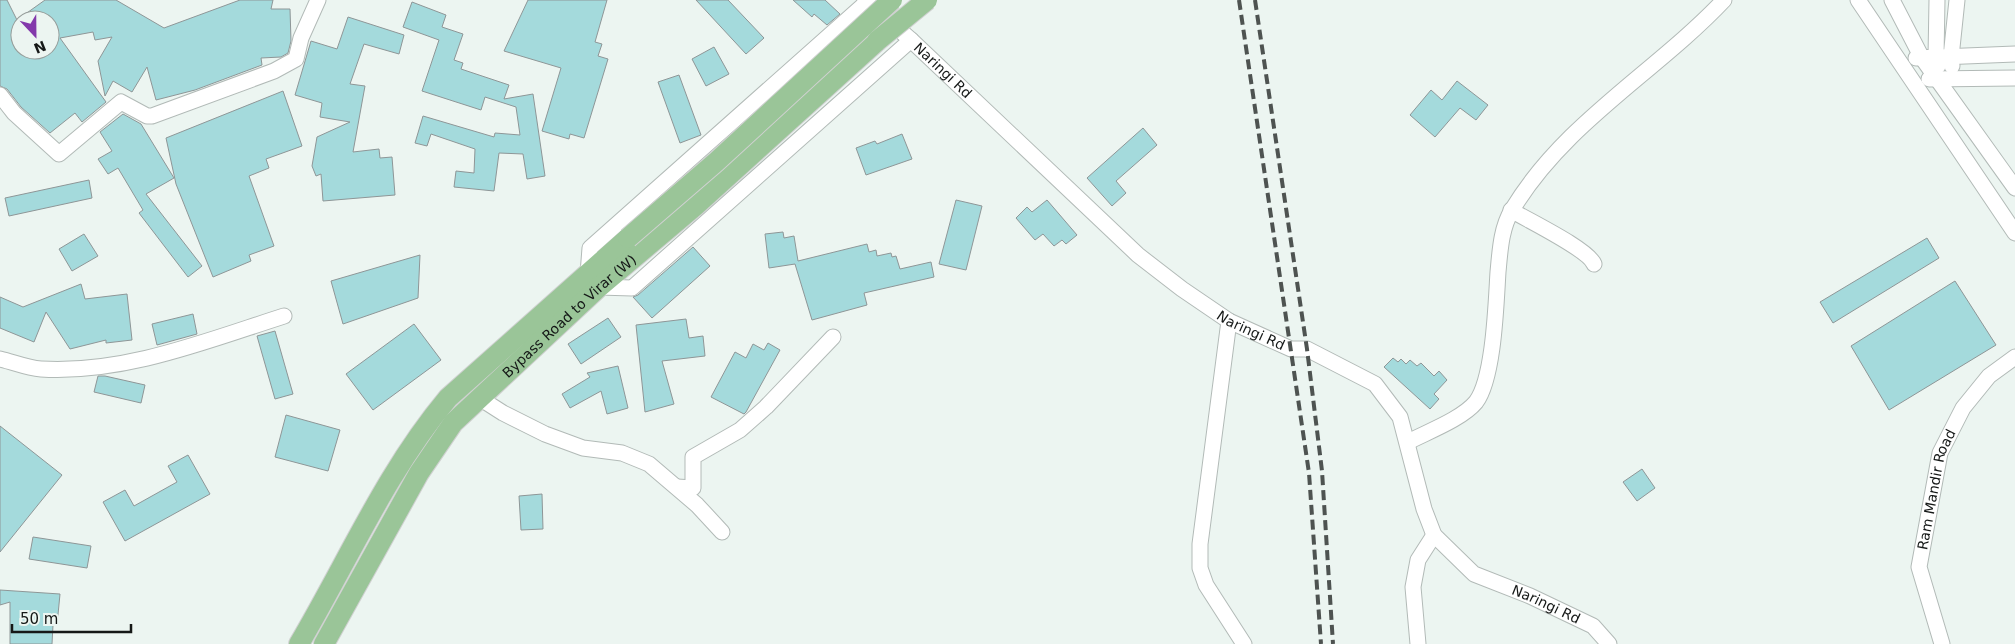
<svg xmlns="http://www.w3.org/2000/svg" width="2015" height="644" viewBox="0 0 2015 644" font-family="'DejaVu Sans',sans-serif">
	<style>
		.building { fill: #a4dadc; stroke: #8e9697; fill-rule: evenodd }
		.lines { fill: none; stroke-linecap: round; stroke-linejoin: round }
		.minor-casing { stroke: #b2bab7; stroke-width: 17 }
		.major-casing { stroke: #d0d1d1; stroke-width: 22 }
		.minor { stroke: #fff; stroke-width: 15 }
		.major { stroke: #9ac598; stroke-width: 20 }
		.rail { stroke: #4e5351; stroke-width: 4; stroke-dasharray: 10 5; stroke-linecap: butt }
		.major-bridge-casing { stroke: #d0d1d1; stroke-width: 22; stroke-linecap: butt }
		.major-bridge { stroke: #9ac598; stroke-width: 20 }
		.labels { text-anchor: middle; dominant-baseline: central; stroke-width: 4; stroke-linejoin: round; paint-order: stroke }
		.street-label { font-size: 14px; fill: #151817; stroke: #ecf5f1 }
	</style>
	<rect width="100%" height="100%" fill="#ecf5f1"/>
	<!-- building -->
	<path class="building" d="M 0,0 L 7,0 L 17,20 L 45,0 L 116,0 L 164,28 L 240,0 L 273,0 L 271,9 L 290,9 L 291,41 L 288,53 L 281,57 L 261,58 L 262,65 L 195,90 L 156,100 L 147,67 L 132,92 L 113,81 L 105,96 L 98,61 L 112,37 L 95,40 L 93,32 L 60,38 L 106,102 L 82,122 L 75,113 L 50,133 L 21,107 L 7,89 L 0,86 ZM 18,20 L 50,20 L 50,50 L 20,50 L 20,24 Z
		M 528,0 L 607,0 L 595,42 L 602,44 L 598,56 L 608,59 L 584,138 L 570,134 L 569,139 L 542,131 L 561,68 L 504,51 Z
		M 696,0 L 728,0 L 764,38 L 746,54 Z
		M 793,0 L 825,0 L 840,14 L 827,25 L 814,14 L 812,17 Z
		M 412,2 L 446,15 L 442,27 L 463,34 L 454,60 L 463,63 L 461,69 L 509,85 L 504,99 L 533,94 L 545,176 L 527,179 L 523,154 L 499,153 L 494,191 L 454,187 L 456,171 L 474,173 L 475,149 L 431,134 L 427,146 L 415,143 L 423,116 L 494,137 L 495,133 L 520,135 L 516,107 L 485,97 L 481,110 L 422,91 L 439,40 L 403,27 Z
		M 348,17 L 404,35 L 399,54 L 364,44 L 350,84 L 365,86 L 353,152 L 379,149 L 380,158 L 392,157 L 395,195 L 323,201 L 321,174 L 316,176 L 312,166 L 317,137 L 350,122 L 320,117 L 322,103 L 295,95 L 311,41 L 337,49 Z
		M 714,47 L 729,74 L 706,86 L 692,59 Z
		M 679,75 L 701,135 L 680,143 L 658,82 Z
		M 1457,81 L 1488,105 L 1476,120 L 1460,108 L 1435,137 L 1410,115 L 1431,90 L 1442,100 Z
		M 283,91 L 302,146 L 266,159 L 269,168 L 249,176 L 274,246 L 249,255 L 251,261 L 213,277 L 176,184 L 166,138 Z
		M 123,114 L 141,124 L 174,178 L 146,194 L 202,266 L 188,277 L 139,213 L 143,210 L 118,168 L 108,174 L 98,159 L 112,151 L 100,132 Z
		M 1143,128 L 1157,145 L 1116,181 L 1126,193 L 1112,206 L 1087,178 Z
		M 902,134 L 912,159 L 866,175 L 856,148 L 875,141 L 877,144 Z
		M 89,180 L 92,198 L 9,216 L 5,198 Z
		M 956,200 L 982,206 L 966,270 L 939,264 Z
		M 1047,200 L 1077,235 L 1066,244 L 1062,240 L 1054,246 L 1043,234 L 1035,240 L 1016,218 L 1027,207 L 1032,212 Z
		M 783,232 L 784,238 L 794,236 L 798,261 L 867,244 L 869,252 L 876,250 L 877,256 L 891,253 L 892,257 L 896,256 L 900,269 L 931,262 L 934,277 L 864,293 L 867,305 L 812,320 L 795,264 L 769,268 L 765,234 Z
		M 84,234 L 98,256 L 72,271 L 59,249 Z
		M 1927,238 L 1939,258 L 1833,323 L 1820,302 Z
		M 693,247 L 710,266 L 652,318 L 633,297 L 638,295 Z
		M 420,255 L 418,298 L 343,324 L 331,281 Z
		M 1955,281 L 1996,345 L 1889,410 L 1851,346 Z
		M 81,284 L 85,299 L 127,294 L 132,340 L 106,343 L 106,340 L 70,349 L 46,312 L 34,342 L 0,328 L 0,297 L 23,307 Z
		M 193,314 L 197,334 L 157,345 L 152,324 Z
		M 608,318 L 621,337 L 581,364 L 568,344 Z
		M 686,319 L 689,338 L 703,336 L 705,356 L 662,361 L 674,404 L 645,412 L 636,325 Z
		M 414,324 L 441,360 L 373,410 L 346,374 Z
		M 275,331 L 293,394 L 275,399 L 257,336 Z
		M 768,343 L 780,350 L 746,412 L 744,414 L 711,397 L 735,352 L 746,358 L 753,344 L 764,350 Z
		M 1393,358 L 1398,362 L 1401,359 L 1406,364 L 1410,360 L 1417,366 L 1421,363 L 1434,376 L 1439,371 L 1447,380 L 1434,394 L 1439,399 L 1430,409 L 1384,367 Z
		M 618,366 L 628,408 L 607,414 L 601,391 L 570,408 L 562,394 L 590,377 L 587,373 Z
		M 98,376 L 105,376 L 145,385 L 141,403 L 94,392 Z
		M 286,415 L 340,430 L 328,471 L 275,457 Z
		M 0,426 L 62,475 L 0,552 Z
		M 188,455 L 210,494 L 125,541 L 103,502 L 125,490 L 134,506 L 177,482 L 168,466 Z
		M 1642,469 L 1655,488 L 1637,501 L 1623,482 Z
		M 542,494 L 543,529 L 521,530 L 519,496 Z
		M 33,537 L 91,546 L 87,568 L 29,559 Z
		M 0,590 L 60,594 L 57,625 L 53,625 L 52,644 L 10,644 L 10,602 L 0,605 Z"/>
	<g class="lines">
		<defs>
			<g id="minor">
				<path id="s1" d="M 865,0 L 911,40 L 1138,255 L 1182,289 L 1229,321 L 1291,349 L 1307,349 L 1375,384 L 1400,417 L 1424,509 L 1434,535 L 1474,574 L 1530,596 L 1593,626 L 1609,644"/>
				<path d="M 1858,0 L 2015,233"/>
				<path d="M 1892,0 L 1922,58 L 2015,188"/>
				<path d="M 1937,0 L 1936,57 L 1938,66"/>
				<path d="M 1916,58 L 2015,54"/>
				<path d="M 1952,66 L 1951,57 L 1957,0"/>
				<path d="M 1929,79 L 2015,78"/>
				<path d="M 0,95 L 14,113 L 59,154 L 121,102 L 147,116 L 152,116 L 274,71 L 296,59 L 301,38 L 318,0"/>
				<path d="M 1511,210 C 1527,220 1588,249 1594,264"/>
				<path d="M 588,274 L 590,248 L 867,2"/>
				<path d="M 599,287 L 632,288 L 911,40"/>
				<path d="M 1229,321 L 1200,544 L 1200,568 L 1206,585 L 1244,644"/>
				<path d="M 0,359 C 13,362 27,368 41,369 C 124,374 206,341 284,316"/>
				<path d="M 478,397 L 503,413 L 545,434 L 583,448 L 622,453 L 649,464 L 697,505 L 722,532"/>
				<path d="M 1408,442 C 1427,432 1462,419 1476,402 C 1494,378 1496,303 1498,272 C 1500,251 1501,228 1512,210 C 1564,123 1656,72 1724,0"/>
				<path d="M 677,487 L 693,488 L 693,457 L 740,430 L 766,407 L 833,337"/>
				<path d="M 1418,644 L 1413,587 L 1418,560 L 1434,535"/>
				<path id="s2" d="M 1942,644 L 1919,567 L 1940,453 L 1963,408 L 1989,376 L 2015,357"/>
			</g>
			<g id="major">
				<path d="M 299,644 C 348,561 386,472 448,398 L 628,238"/>
				<path id="s3" d="M 324,644 L 419,473 L 453,423 L 599,287 L 695,206 L 877,41"/>
			</g>
		</defs>
		<!-- minor casing -->
		<use href="#minor" class="minor-casing"/>
		<!-- major casing -->
		<use href="#major" class="major-casing"/>
		<!-- minor -->
		<use href="#minor" class="minor"/>
		<!-- major -->
		<use href="#major" class="major"/>
		<!-- rail -->
		<path class="rail" d="M 1239,0 L 1309,473 L 1321,644
			M 1255,0 L 1307,349 L 1322,471 L 1333,644"/>
		<defs>
			<path id="major-bridge" d="M 877,41 L 927,0
				M 628,238 L 716,162 L 892,0"/>
		</defs>
		<!-- major-bridge casing -->
		<use href="#major-bridge" class="major-bridge-casing"/>
		<!-- major-bridge -->
		<use href="#major-bridge" class="major-bridge"/>
	</g>
	<g class="labels">
		<!-- street labels -->
		<g class="street-label">
			<text stroke="none"><textPath href="#s1" startOffset="105">Naringi Rd</textPath></text>
			<text stroke="none"><textPath href="#s3" startOffset="414">Bypass Road to Virar (W)</textPath></text>
			<text stroke="none"><textPath href="#s1" startOffset="510">Naringi Rd</textPath></text>
			<text stroke="none"><textPath href="#s2" startOffset="160">Ram Mandir Road</textPath></text>
			<text stroke="none"><textPath href="#s1" startOffset="945">Naringi Rd</textPath></text>
		</g>
	</g>
	<!-- north arrow -->
	<g transform="translate(35 35) rotate(158)"><circle r="24" fill="#ecf5f1" stroke="#969d9a"/>
	<path d="M0-4L9 19L0 12L-9 19Z" fill="#8339ab"/>
	<text y="-8" font-size="14" font-weight="bold" text-anchor="middle" fill="#151817">N</text>
	</g>
	<!-- scale -->
	<path d="M12 624v8h119v-8" fill="none" stroke="#151817" stroke-width="2.5"/>
	<text x="20" y="624" font-size="15" fill="#151817" stroke="#ecf5f1" stroke-width="4" paint-order="stroke">50 m</text>
</svg>
